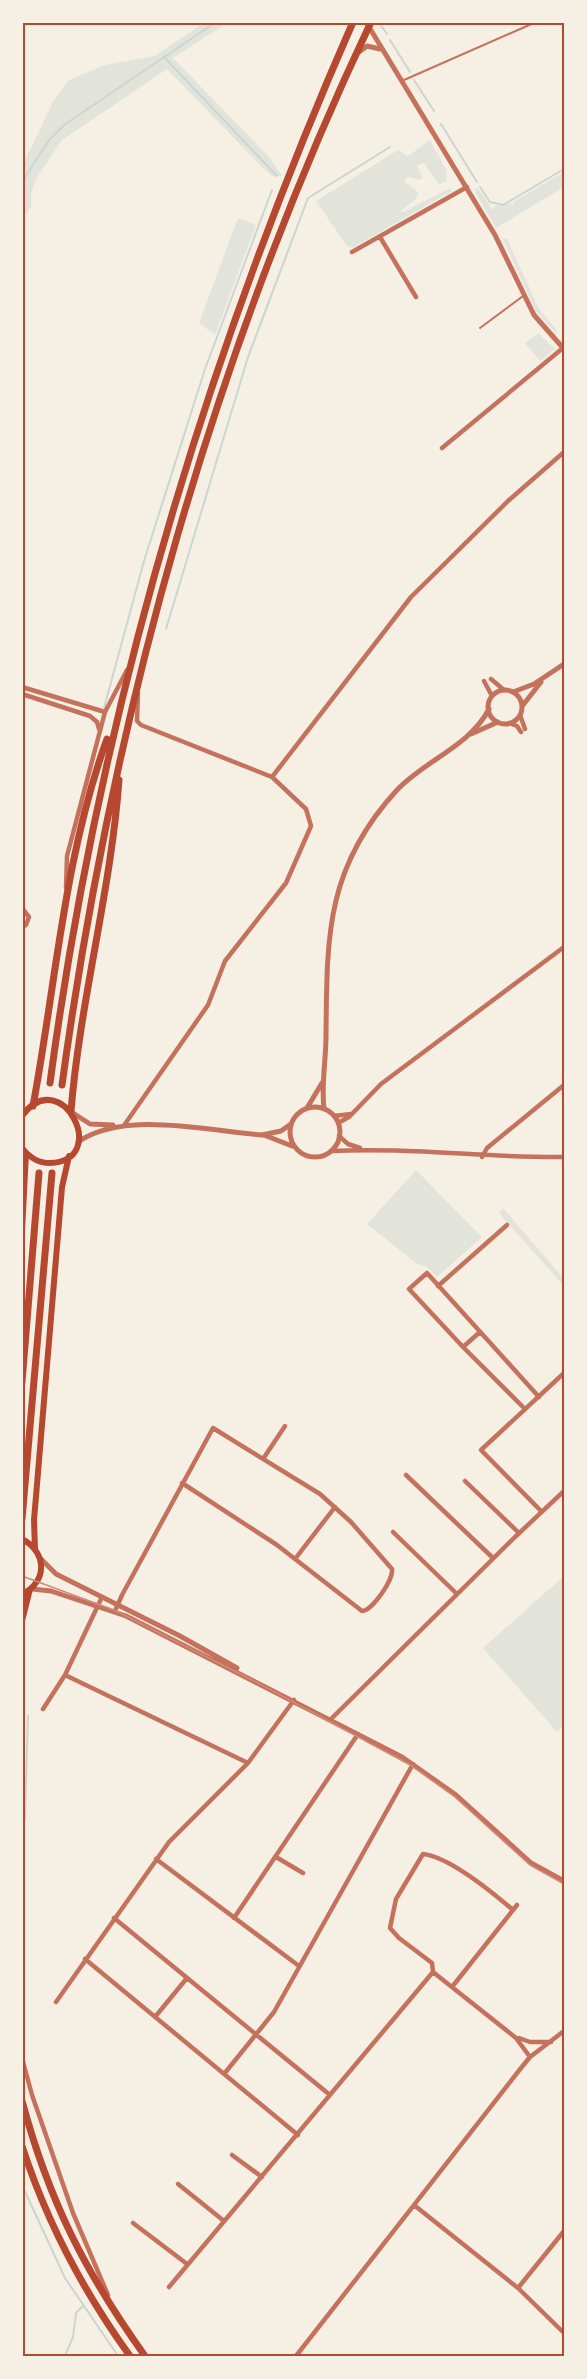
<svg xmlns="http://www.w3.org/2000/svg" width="587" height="2379" viewBox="0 0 587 2379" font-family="'Source Sans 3',sans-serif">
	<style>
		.green { fill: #e2e4dc }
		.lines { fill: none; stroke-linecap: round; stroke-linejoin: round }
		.stream { stroke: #c9d6d2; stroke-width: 2 }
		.service { stroke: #c5725c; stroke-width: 2 }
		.minor { stroke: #c5725c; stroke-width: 4.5 }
		.tertiary { stroke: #c5725c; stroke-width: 5 }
		.secondary { stroke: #b5482f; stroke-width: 6 }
		.primary { stroke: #b5482f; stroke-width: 7 }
		.tram { stroke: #cf8b77; stroke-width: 1.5 }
		.neatline { fill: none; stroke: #b5482f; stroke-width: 2 }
	</style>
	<rect width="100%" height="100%" fill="#f6efe4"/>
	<!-- green -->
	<path class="green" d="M 227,23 L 173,58 L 270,158 L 282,176 L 272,176 L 262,167 L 167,69 L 62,140 L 36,179 L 31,193 L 31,207 L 23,218 L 23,164 L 54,100 L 69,80 L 105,65 L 155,56 L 203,23 Z
		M 430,140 L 447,171 L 446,181 L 439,184 L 424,163 L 417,166 L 423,177 L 420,180 L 407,177 L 404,181 L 419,193 L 416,199 L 401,211 L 403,212 L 450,188 L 452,191 L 352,248 L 347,246 L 316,201 L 398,150 L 408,156 Z
		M 564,172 L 564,187 L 496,228 L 475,192 L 477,187 L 493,210 L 495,206 L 511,203 L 513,206 L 513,202 Z
		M 238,218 L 256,225 L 215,335 L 199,323 Z
		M 503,239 L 507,239 L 539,309 L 556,329 L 557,334 L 536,312 Z
		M 538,333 L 555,349 L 540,361 L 525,343 Z
		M 416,1170 L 482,1237 L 437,1277 L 427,1267 L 416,1263 L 367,1224 Z
		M 503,1208 L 564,1279 L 564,1286 L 503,1218 L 499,1212 Z
		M 564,1576 L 564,1724 L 557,1732 L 483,1648 Z"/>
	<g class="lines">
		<!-- stream -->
		<path class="stream" d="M 380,24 L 387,34
			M 390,40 L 410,72
			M 164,57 L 277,176
			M 414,80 L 434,111
			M 441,124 L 477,182
			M 22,182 L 49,140 L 64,125 L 216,22
			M 480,187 L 490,202 L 503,205 L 564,169
			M 166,629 L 248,357 L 308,198 L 390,147
			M 104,708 L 144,561 L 205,369 L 272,190
			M 25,1819 L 28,1716
			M 22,2185 L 65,2278 L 118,2356
			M 65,2356 L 73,2337 L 76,2313 L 83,2306"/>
		<!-- service -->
		<path class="service" d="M 404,80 L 536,22
			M 480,328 L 523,296"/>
		<!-- minor -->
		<path class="minor" d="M 380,237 L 416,297
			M 352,252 L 467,187
			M 442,448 L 563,348
			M 491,679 L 504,690
			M 484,681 L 492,696
			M 22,687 L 105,712
			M 22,694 L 90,716 L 97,722 L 99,729
			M 520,715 L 525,729
			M 509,723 L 517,726 L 521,732
			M 272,777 L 411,597 L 508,501 L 564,452
			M 66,888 L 67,856 L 105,712 L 127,670
			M 22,908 L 29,917 L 26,925 L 22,927
			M 334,1116 L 351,1114
			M 338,1123 L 349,1117 L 381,1084 L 564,947
			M 125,1124 L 208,1005 L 225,961 L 286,883 L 311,826 L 306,809 L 272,777 L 141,725 L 137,721 L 138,693
			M 339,1136 L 348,1144 L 360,1148
			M 331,1151 C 409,1147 487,1158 564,1157
			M 482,1157 L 487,1148 L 564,1085
			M 438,1286 L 507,1225
			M 480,1332 L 463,1347 L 525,1409
			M 463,1347 L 409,1289 L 427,1273 L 539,1397
			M 263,1459 L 285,1426
			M 406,1475 L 493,1558
			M 465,1481 L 519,1533
			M 541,1511 L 481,1450 L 564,1373
			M 393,1532 L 457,1594
			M 295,1559 L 335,1507
			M 115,1611 L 122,1595 L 213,1428 L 320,1494 L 351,1522 L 392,1569 C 394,1579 372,1611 362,1611 L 277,1545 L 182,1483
			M 65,1675 L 248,1763
			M 43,1709 L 65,1675 L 102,1597
			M 331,1719 L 515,1537 L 564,1491
			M 276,1857 L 303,1873
			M 156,1859 L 299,1966
			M 114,1918 L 330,2095
			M 234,1918 L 358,1734
			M 85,1959 L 298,2135
			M 433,1972 L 432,1963 L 399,1938 L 390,1928 L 396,1899 L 423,1854 C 450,1857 492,1892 513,1910
			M 452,1987 L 517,1905
			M 56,2002 L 169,1842 L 248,1763 L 294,1700
			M 155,2017 L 187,1978
			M 519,2038 L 530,2042 L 551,2042
			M 22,2058 L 32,2095 L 73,2213 L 108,2295
			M 224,2074 L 274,2012 L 413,1764
			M 232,2155 L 262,2177
			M 178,2184 L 224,2221
			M 414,2205 L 518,2288 L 564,2333
			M 133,2223 L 187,2264
			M 169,2287 L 433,1972 L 516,2038 L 530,2057
			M 518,2288 L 564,2231
			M 296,2356 L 521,2068 L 530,2057 L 564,2031"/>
		<!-- tertiary -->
		<path class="tertiary" d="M 366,22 L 495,235 L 534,315 L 564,349
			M 359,52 L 367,46 L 380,49
			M488 707a17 17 0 1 1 34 0a17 17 0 1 1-34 0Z
			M 513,692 L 534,684 L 564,664
			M 523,705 L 541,682
			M 471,734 L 498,722
			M290 1132a25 25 0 1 1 50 0a25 25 0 1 1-50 0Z
			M 307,1108 L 322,1083
			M 324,1109 C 321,1085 326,1061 326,1036 C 327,938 325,868 397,790 C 424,761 470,746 489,709
			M 73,1113 L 90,1124 L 113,1125
			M 264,1135 L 292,1146
			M 78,1142 C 124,1110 208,1131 262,1135 L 281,1131 L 291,1124
			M 40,1558 L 56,1574 L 180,1636 L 237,1668
			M 32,1589 L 51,1591 L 126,1616 L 402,1757 L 456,1795 L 531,1863 L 564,1881"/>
		<!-- secondary -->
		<path class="secondary" d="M 22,1116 C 61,1062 112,1161 50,1163 C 38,1163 29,1157 22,1148
			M 22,1231 L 26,1153
			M 22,1539 C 47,1552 48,1582 22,1594
			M 35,1549 L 34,1520 L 62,1187 L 69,1156"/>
		<!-- primary -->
		<path class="primary" d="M 50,1083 C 99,716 204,361 353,22
			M 62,1085 C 112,719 212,357 371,22
			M 33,1106 C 56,983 64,857 107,739
			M 71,1111 C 80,1000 111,891 119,780
			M 22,1382 L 39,1173
			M 22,1519 L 52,1173
			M 22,1619 L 29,1591
			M 22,2101 C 49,2201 85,2272 145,2356
			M 22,2146 C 47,2223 83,2291 130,2356"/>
		<!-- tram -->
		<path class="tram" d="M 22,1576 L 114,1610 L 254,1681 L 412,1766 L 455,1797 L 530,1865 L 564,1884"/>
	</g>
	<!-- border -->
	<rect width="587" height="2379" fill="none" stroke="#f6efe4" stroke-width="48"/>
	<rect x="24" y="24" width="539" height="2331" class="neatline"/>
</svg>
